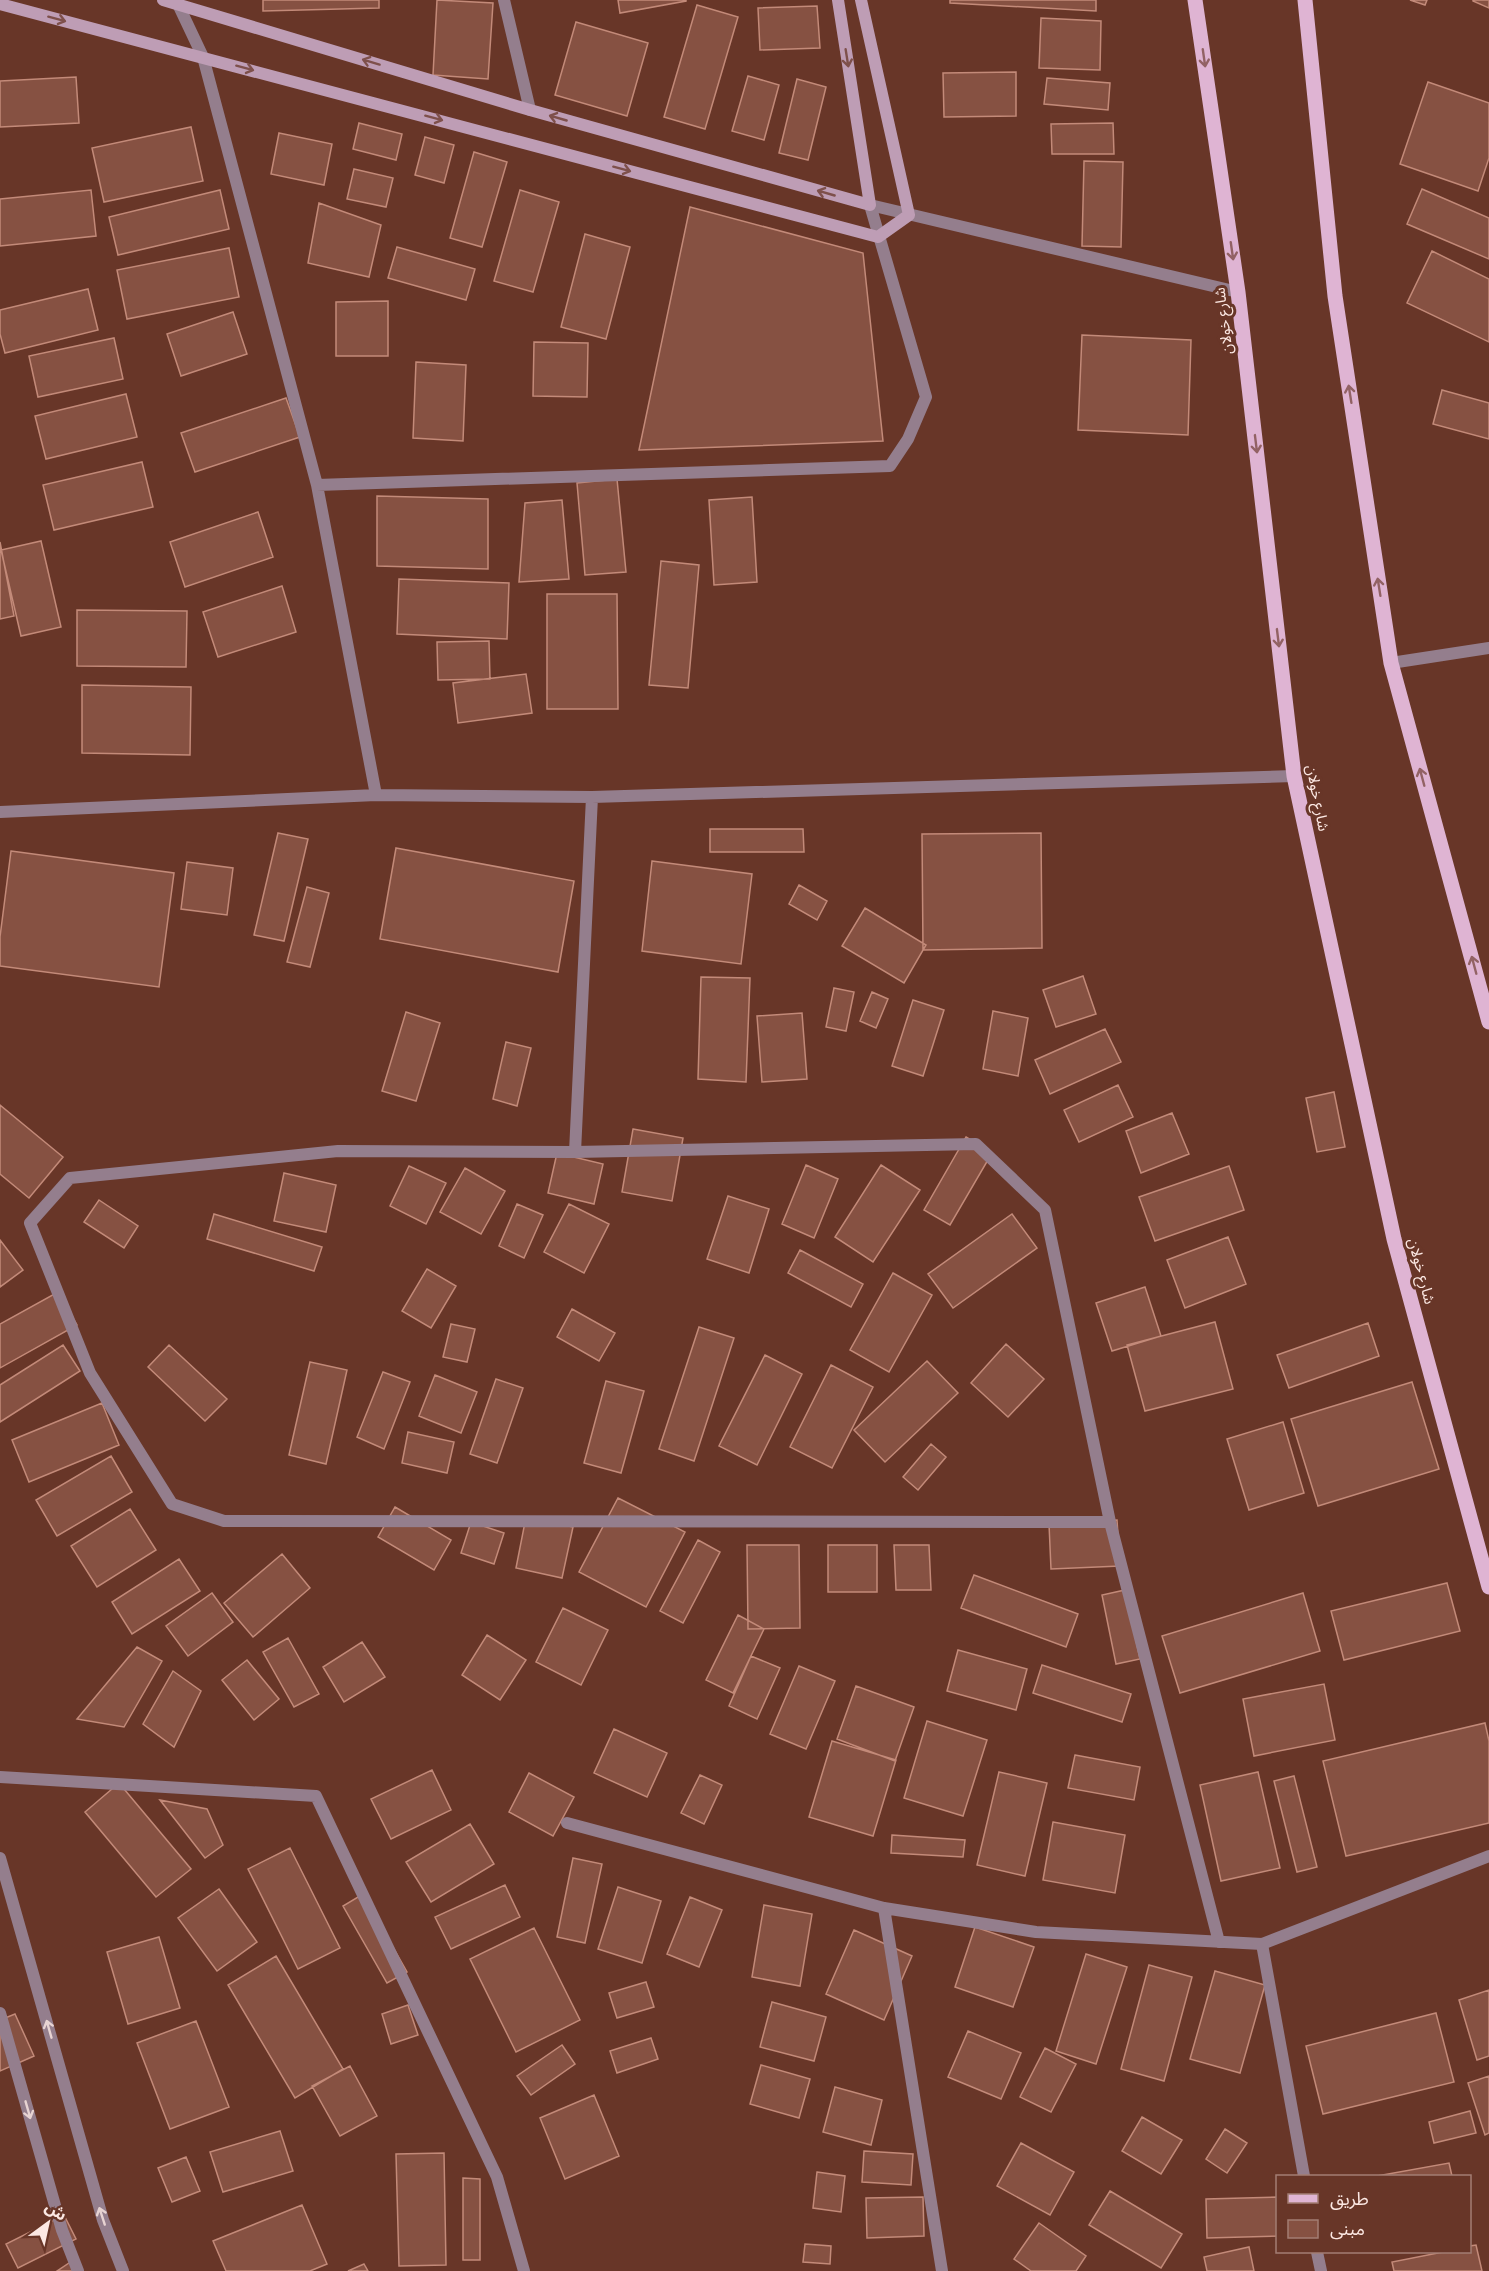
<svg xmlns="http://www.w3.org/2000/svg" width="1489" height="2271" viewBox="0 0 1489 2271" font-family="'Titillium Web','Noto Sans Arabic',sans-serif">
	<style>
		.building { fill: #865142; stroke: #c38a79; stroke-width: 1.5 }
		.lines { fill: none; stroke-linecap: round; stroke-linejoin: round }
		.street { stroke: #947e8d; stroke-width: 12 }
		.secondary { stroke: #be9db5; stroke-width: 12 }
		.primary { stroke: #dfb4d3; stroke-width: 15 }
		.oneway { stroke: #7e504b }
		.oneway2 { stroke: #926264 }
		.oneway3 { stroke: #e7d3d2 }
		.labels { text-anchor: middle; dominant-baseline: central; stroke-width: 6; stroke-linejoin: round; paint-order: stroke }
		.street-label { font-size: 15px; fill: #fce8e3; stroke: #683628 }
	</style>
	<rect width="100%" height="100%" fill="#683628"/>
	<!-- building -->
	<path class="building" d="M 263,0 L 379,0 L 379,8 L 263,11 Z
		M 437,0 L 493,3 L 488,79 L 433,75 Z
		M 618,0 L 686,0 L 686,1 L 620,13 Z
		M 950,0 L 1096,0 L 1096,11 L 950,3 Z
		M 1410,0 L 1427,0 L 1425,5 Z
		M 1489,0 L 1489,8 L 1473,1 L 1473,0 Z
		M 697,5 L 738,17 L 705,129 L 664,117 Z
		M 817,6 L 820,48 L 760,50 L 758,8 Z
		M 1041,18 L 1101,21 L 1100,70 L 1039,68 Z
		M 576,22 L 648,43 L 627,116 L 555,95 Z
		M 1016,72 L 1016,116 L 944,117 L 943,73 Z
		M 748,76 L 779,85 L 764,140 L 732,131 Z
		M 76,77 L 79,123 L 0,127 L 0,81 Z
		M 1047,78 L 1110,83 L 1108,110 L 1044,104 Z
		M 797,79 L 826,87 L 808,160 L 779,153 Z
		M 1428,82 L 1489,103 L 1489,158 L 1478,191 L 1400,164 Z
		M 359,123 L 402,134 L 396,160 L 353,149 Z
		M 1113,123 L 1114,154 L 1052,154 L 1051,124 Z
		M 191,127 L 203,181 L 104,202 L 92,148 Z
		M 279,133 L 332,144 L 324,185 L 271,174 Z
		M 425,137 L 454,145 L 444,183 L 415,175 Z
		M 474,152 L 507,162 L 482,247 L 450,238 Z
		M 1084,161 L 1123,162 L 1121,247 L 1082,246 Z
		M 354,169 L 393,178 L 386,207 L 347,199 Z
		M 1422,189 L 1489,218 L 1489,259 L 1407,224 Z
		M 91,190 L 96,236 L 0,246 L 0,199 Z
		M 220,190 L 229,229 L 118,255 L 109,217 Z
		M 520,190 L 559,202 L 533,292 L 494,281 Z
		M 319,203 L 381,225 L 369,277 L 308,263 Z
		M 690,207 L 863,253 L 883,441 L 639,450 Z
		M 585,234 L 630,247 L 606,339 L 561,327 Z
		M 397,247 L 475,269 L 466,300 L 388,278 Z
		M 229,248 L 239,297 L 127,319 L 117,270 Z
		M 1432,251 L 1489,279 L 1489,342 L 1407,303 Z
		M 88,289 L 98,330 L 5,353 L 0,334 L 0,310 Z
		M 388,301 L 388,356 L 336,356 L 336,302 Z
		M 233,312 L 247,354 L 181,376 L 167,334 Z
		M 1082,335 L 1191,340 L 1188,435 L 1078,430 Z
		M 114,338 L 123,379 L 38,397 L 29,356 Z
		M 534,342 L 588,343 L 587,397 L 533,396 Z
		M 416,362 L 466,365 L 463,441 L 413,438 Z
		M 1442,390 L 1489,403 L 1489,439 L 1433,424 Z
		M 126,394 L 137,437 L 46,459 L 35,416 Z
		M 286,398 L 300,437 L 195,472 L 181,433 Z
		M 142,462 L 153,507 L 54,530 L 43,485 Z
		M 617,479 L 626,572 L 585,575 L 577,483 Z
		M 377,496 L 488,499 L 488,569 L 377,566 Z
		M 752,497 L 757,582 L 714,585 L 709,500 Z
		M 562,500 L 569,579 L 519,582 L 525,503 Z
		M 258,512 L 273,557 L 185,587 L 170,542 Z
		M 41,541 L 61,627 L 21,636 L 1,550 Z
		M 0,542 L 14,616 L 0,619 Z
		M 661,561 L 699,565 L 688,688 L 649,685 Z
		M 399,579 L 509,583 L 507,639 L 397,634 Z
		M 282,586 L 296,632 L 218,657 L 203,612 Z
		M 547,594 L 617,594 L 618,709 L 547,709 Z
		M 77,610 L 187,611 L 186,667 L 77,666 Z
		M 489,641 L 490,679 L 438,680 L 437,642 Z
		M 526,674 L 532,713 L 458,723 L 453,683 Z
		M 82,685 L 191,687 L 190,755 L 82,753 Z
		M 710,829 L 803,829 L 804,852 L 710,852 Z
		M 278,833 L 308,839 L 284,941 L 254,935 Z
		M 1041,833 L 1042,948 L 923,950 L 922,834 Z
		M 396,848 L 574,881 L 558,972 L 380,939 Z
		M 11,851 L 174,873 L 159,987 L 0,966 L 0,937 Z
		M 652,861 L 752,874 L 741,964 L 642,951 Z
		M 187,862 L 233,868 L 227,915 L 181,909 Z
		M 799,885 L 827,901 L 817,920 L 789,904 Z
		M 307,887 L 329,893 L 310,967 L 287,962 Z
		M 865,908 L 926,945 L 904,983 L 842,946 Z
		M 1083,976 L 1096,1014 L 1056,1027 L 1043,990 Z
		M 701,977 L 750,978 L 746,1082 L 698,1079 Z
		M 834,988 L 854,992 L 846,1031 L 826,1027 Z
		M 872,992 L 888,999 L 876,1028 L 860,1021 Z
		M 913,1000 L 944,1010 L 923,1076 L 892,1066 Z
		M 993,1011 L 1028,1018 L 1018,1076 L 983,1069 Z
		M 406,1012 L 440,1023 L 416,1101 L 382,1091 Z
		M 802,1013 L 807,1079 L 762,1082 L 757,1016 Z
		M 1105,1029 L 1121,1062 L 1050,1094 L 1035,1060 Z
		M 506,1042 L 531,1048 L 517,1106 L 493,1099 Z
		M 1118,1085 L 1133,1117 L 1079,1142 L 1064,1110 Z
		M 1334,1092 L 1345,1147 L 1317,1152 L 1306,1098 Z
		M 0,1105 L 63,1157 L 29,1198 L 0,1174 Z
		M 1172,1113 L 1189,1154 L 1141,1173 L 1126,1131 Z
		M 633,1129 L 683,1138 L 672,1201 L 622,1192 Z
		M 966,1137 L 992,1153 L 950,1225 L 924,1210 Z
		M 557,1153 L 603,1164 L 594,1204 L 548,1193 Z
		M 806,1165 L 838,1179 L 814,1238 L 782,1224 Z
		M 881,1165 L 920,1190 L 873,1262 L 835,1237 Z
		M 409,1166 L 446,1183 L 426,1224 L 390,1206 Z
		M 1229,1166 L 1244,1210 L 1155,1241 L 1139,1197 Z
		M 465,1168 L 505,1191 L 481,1234 L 440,1212 Z
		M 284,1173 L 336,1185 L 326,1232 L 274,1221 Z
		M 728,1196 L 769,1209 L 749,1273 L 707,1259 Z
		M 99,1200 L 138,1226 L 124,1248 L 84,1222 Z
		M 517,1204 L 543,1215 L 524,1258 L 499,1246 Z
		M 569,1204 L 609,1224 L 584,1273 L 544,1252 Z
		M 214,1214 L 322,1247 L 314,1271 L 207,1239 Z
		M 1012,1214 L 1037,1248 L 953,1308 L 928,1274 Z
		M 1228,1237 L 1246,1284 L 1185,1308 L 1167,1260 Z
		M 0,1240 L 23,1270 L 0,1287 Z
		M 800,1250 L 863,1284 L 851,1307 L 788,1273 Z
		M 427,1269 L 456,1286 L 431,1328 L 402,1311 Z
		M 893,1273 L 932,1295 L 889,1372 L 850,1350 Z
		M 1145,1287 L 1161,1336 L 1112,1351 L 1096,1303 Z
		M 58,1292 L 77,1325 L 0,1368 L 0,1324 Z
		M 572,1309 L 615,1333 L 599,1361 L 557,1337 Z
		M 1215,1322 L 1233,1389 L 1145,1411 L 1127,1345 Z
		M 1368,1323 L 1379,1356 L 1289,1388 L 1277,1355 Z
		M 451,1324 L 475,1329 L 467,1362 L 443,1357 Z
		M 699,1327 L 734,1338 L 694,1461 L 659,1449 Z
		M 1006,1344 L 1044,1379 L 1008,1417 L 971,1383 Z
		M 63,1345 L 80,1371 L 0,1422 L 0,1385 Z
		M 169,1345 L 227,1399 L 205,1421 L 148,1367 Z
		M 765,1355 L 802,1374 L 757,1465 L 719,1446 Z
		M 927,1361 L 958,1393 L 885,1462 L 854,1430 Z
		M 310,1362 L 347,1370 L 326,1464 L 289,1455 Z
		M 831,1365 L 873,1387 L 832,1468 L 790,1447 Z
		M 383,1372 L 410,1382 L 384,1449 L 357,1437 Z
		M 435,1375 L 477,1392 L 461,1433 L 419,1416 Z
		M 496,1379 L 523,1388 L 497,1463 L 470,1454 Z
		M 606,1381 L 644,1391 L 621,1473 L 584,1463 Z
		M 1412,1382 L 1439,1469 L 1318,1506 L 1291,1419 Z
		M 102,1403 L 119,1445 L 29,1482 L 12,1440 Z
		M 1283,1422 L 1304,1493 L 1249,1510 L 1227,1439 Z
		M 408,1432 L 454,1442 L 447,1473 L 402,1463 Z
		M 931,1444 L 946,1457 L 918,1490 L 903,1477 Z
		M 111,1456 L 132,1492 L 57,1536 L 36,1500 Z
		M 618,1498 L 685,1532 L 646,1607 L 579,1572 Z
		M 395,1507 L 451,1540 L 434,1570 L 378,1537 Z
		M 130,1509 L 156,1550 L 97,1587 L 71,1546 Z
		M 526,1517 L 573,1527 L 562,1578 L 516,1568 Z
		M 1117,1520 L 1120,1566 L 1051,1569 L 1049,1524 Z
		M 471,1522 L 504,1533 L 494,1564 L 461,1553 Z
		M 698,1540 L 720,1552 L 683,1623 L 660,1611 Z
		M 747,1545 L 799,1545 L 800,1628 L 748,1629 Z
		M 828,1545 L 877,1545 L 877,1592 L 828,1592 Z
		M 894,1545 L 929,1545 L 931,1590 L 896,1590 Z
		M 282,1554 L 310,1588 L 253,1637 L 224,1603 Z
		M 179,1559 L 200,1591 L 132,1634 L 112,1602 Z
		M 974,1575 L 1078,1614 L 1066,1647 L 961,1608 Z
		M 1447,1583 L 1460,1631 L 1344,1660 L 1331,1611 Z
		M 1125,1590 L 1140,1659 L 1116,1664 L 1102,1595 Z
		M 212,1593 L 233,1622 L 188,1656 L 166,1626 Z
		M 1303,1593 L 1320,1651 L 1180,1693 L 1162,1636 Z
		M 563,1608 L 608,1630 L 581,1685 L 536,1662 Z
		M 738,1615 L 764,1629 L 733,1693 L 706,1680 Z
		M 487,1635 L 526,1660 L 500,1700 L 462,1675 Z
		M 288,1638 L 319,1694 L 294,1707 L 263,1652 Z
		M 362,1642 L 385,1677 L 344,1702 L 323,1667 Z
		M 137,1647 L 162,1661 L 124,1727 L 77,1719 Z
		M 958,1650 L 1027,1669 L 1016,1710 L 947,1691 Z
		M 751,1656 L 780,1668 L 757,1719 L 729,1706 Z
		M 247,1660 L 279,1699 L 254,1720 L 222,1680 Z
		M 1042,1665 L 1131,1694 L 1122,1722 L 1033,1693 Z
		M 799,1666 L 835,1681 L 806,1749 L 770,1734 Z
		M 173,1671 L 201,1691 L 174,1747 L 143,1724 Z
		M 1324,1684 L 1335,1740 L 1254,1756 L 1243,1699 Z
		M 856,1686 L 914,1707 L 895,1761 L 837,1739 Z
		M 927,1721 L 987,1740 L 963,1816 L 904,1798 Z
		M 1485,1723 L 1489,1741 L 1489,1823 L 1346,1856 L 1323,1761 Z
		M 614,1729 L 667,1753 L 647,1797 L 594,1773 Z
		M 832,1741 L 896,1760 L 873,1836 L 809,1817 Z
		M 1075,1755 L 1140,1767 L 1134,1800 L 1068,1788 Z
		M 432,1770 L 451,1810 L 391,1839 L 371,1799 Z
		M 999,1772 L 1047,1783 L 1025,1876 L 977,1865 Z
		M 1258,1772 L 1280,1868 L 1221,1881 L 1200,1785 Z
		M 529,1773 L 574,1797 L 553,1836 L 509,1812 Z
		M 700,1775 L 722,1785 L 704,1824 L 681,1813 Z
		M 1294,1776 L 1317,1867 L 1297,1872 L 1274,1781 Z
		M 119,1783 L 191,1869 L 156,1897 L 85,1812 Z
		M 160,1800 L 207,1809 L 223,1845 L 205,1858 Z
		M 1053,1822 L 1125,1835 L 1115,1893 L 1043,1880 Z
		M 470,1824 L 494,1864 L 431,1902 L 406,1862 Z
		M 892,1835 L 965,1840 L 963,1857 L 891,1853 Z
		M 290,1848 L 340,1948 L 298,1969 L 248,1869 Z
		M 573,1858 L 602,1864 L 585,1943 L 557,1937 Z
		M 505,1885 L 520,1917 L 451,1949 L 435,1917 Z
		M 618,1887 L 661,1901 L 642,1963 L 598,1949 Z
		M 219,1889 L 257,1942 L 217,1971 L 178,1918 Z
		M 363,1894 L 407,1972 L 387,1983 L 343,1906 Z
		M 690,1897 L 722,1910 L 699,1967 L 667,1954 Z
		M 764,1905 L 812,1914 L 800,1986 L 752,1977 Z
		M 975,1927 L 1034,1947 L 1013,2007 L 955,1987 Z
		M 534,1928 L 580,2020 L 516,2052 L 470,1959 Z
		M 854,1930 L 912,1956 L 884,2020 L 826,1994 Z
		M 159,1937 L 180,2008 L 128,2024 L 107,1952 Z
		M 1086,1954 L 1127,1967 L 1096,2064 L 1056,2051 Z
		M 276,1956 L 343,2069 L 295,2098 L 228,1985 Z
		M 1149,1965 L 1192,1977 L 1164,2081 L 1121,2069 Z
		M 1215,1971 L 1265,1985 L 1240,2073 L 1190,2059 Z
		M 646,1982 L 654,2007 L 617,2018 L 609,1993 Z
		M 1489,1990 L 1489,2056 L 1477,2060 L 1459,2000 Z
		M 772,2002 L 826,2017 L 814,2061 L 760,2047 Z
		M 408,2005 L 418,2035 L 391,2044 L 382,2014 Z
		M 1436,2013 L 1454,2082 L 1323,2114 L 1306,2046 Z
		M 15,2014 L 34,2056 L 0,2071 L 0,2020 Z
		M 196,2021 L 229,2107 L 170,2129 L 137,2043 Z
		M 968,2031 L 1021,2053 L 1001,2099 L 948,2077 Z
		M 651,2038 L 658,2059 L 617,2073 L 610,2051 Z
		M 562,2045 L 575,2064 L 531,2095 L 517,2076 Z
		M 1045,2048 L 1076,2064 L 1051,2112 L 1020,2097 Z
		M 761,2065 L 810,2079 L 799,2118 L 750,2104 Z
		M 350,2066 L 377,2116 L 340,2136 L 312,2086 Z
		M 1489,2076 L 1489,2133 L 1485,2135 L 1468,2083 Z
		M 835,2087 L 882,2100 L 871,2145 L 823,2132 Z
		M 594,2095 L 619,2156 L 565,2179 L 540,2118 Z
		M 1470,2111 L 1476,2133 L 1434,2143 L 1429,2122 Z
		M 1142,2117 L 1182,2140 L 1161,2174 L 1122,2151 Z
		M 1225,2129 L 1247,2143 L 1227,2173 L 1206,2159 Z
		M 280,2131 L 293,2171 L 223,2192 L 210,2152 Z
		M 1021,2143 L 1074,2172 L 1050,2215 L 997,2186 Z
		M 864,2151 L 913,2154 L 911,2185 L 862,2182 Z
		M 444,2153 L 446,2265 L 399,2266 L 396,2154 Z
		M 186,2157 L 200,2191 L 172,2202 L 158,2168 Z
		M 1449,2163 L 1452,2176 L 1377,2176 Z
		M 817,2172 L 845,2176 L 841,2212 L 813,2208 Z
		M 463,2178 L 480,2179 L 480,2260 L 463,2260 Z
		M 1110,2191 L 1182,2234 L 1161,2268 L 1089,2225 Z
		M 923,2197 L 924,2236 L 867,2238 L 866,2198 Z
		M 1278,2197 L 1278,2236 L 1207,2238 L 1206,2199 Z
		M 302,2205 L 327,2264 L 310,2271 L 226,2271 L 213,2241 Z
		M 64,2215 L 76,2239 L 18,2268 L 6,2244 Z
		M 1039,2223 L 1086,2256 L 1076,2271 L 1031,2271 L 1014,2259 Z
		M 805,2244 L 831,2246 L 830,2264 L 803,2262 Z
		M 1476,2245 L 1482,2271 L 1394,2271 L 1392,2262 L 1443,2252 L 1470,2252 L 1470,2246 Z
		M 1249,2247 L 1254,2271 L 1207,2271 L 1204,2257 Z
		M 72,2261 L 78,2271 L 57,2271 Z
		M 364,2264 L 368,2271 L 348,2271 Z"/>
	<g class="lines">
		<!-- street -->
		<path class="street" d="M 176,0 L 203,57 L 317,485 L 376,795
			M 504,0 L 530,110
			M 317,485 L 890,466 L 908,439 L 926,397 L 870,205 L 1238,292
			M 1391,663 L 1489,648
			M 0,812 L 376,795 L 592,797 L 1294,776
			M 575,1152 L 592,797
			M 1110,1522 L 224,1521 L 172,1504 L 90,1373 L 30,1223 L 70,1178 L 338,1151 L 575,1152 L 976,1144 L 1045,1210 L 1110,1522 L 1219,1942
			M 0,1777 L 316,1796 L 497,2177 L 524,2271
			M 567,1823 L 884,1908 L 1036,1932 L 1262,1944 L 1489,1856
			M 0,1858 L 103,2220 L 123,2271
			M 884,1908 L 942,2271
			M 1262,1944 L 1304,2176
			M 0,2013 L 62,2230 L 78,2271
			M 1317,2252 L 1321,2271"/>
		<!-- secondary -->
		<path class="secondary" d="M 163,0 L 530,110 L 870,205 L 838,0
			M 0,4 L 878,237 L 909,215 L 861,0"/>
		<!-- primary -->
		<path class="primary" d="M 1195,0 L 1238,292 L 1294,776 L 1394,1239 L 1489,1587
			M 1305,0 L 1335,296 L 1391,663 L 1489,1022"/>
	</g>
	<!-- one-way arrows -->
	<defs><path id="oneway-shaft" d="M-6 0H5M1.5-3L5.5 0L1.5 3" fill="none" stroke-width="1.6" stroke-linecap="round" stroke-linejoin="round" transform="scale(1.5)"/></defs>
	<g class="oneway">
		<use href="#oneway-shaft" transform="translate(57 19) rotate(15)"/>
		<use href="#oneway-shaft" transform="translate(847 58) rotate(81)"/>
		<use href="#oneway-shaft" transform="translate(371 62) rotate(-163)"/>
		<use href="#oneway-shaft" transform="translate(245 68) rotate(15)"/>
		<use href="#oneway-shaft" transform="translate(434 118) rotate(15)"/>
		<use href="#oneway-shaft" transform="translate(558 118) rotate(-164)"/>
		<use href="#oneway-shaft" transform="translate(622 169) rotate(15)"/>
		<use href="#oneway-shaft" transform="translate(826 193) rotate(-164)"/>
	</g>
	<g class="oneway2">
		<use href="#oneway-shaft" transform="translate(1204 58) rotate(82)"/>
		<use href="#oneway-shaft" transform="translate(1232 251) rotate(82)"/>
		<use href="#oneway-shaft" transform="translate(1350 394) rotate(-99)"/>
		<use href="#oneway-shaft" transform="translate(1256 444) rotate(83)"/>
		<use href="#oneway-shaft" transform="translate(1379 587) rotate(-99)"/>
		<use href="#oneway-shaft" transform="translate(1278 638) rotate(83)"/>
		<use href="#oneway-shaft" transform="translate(1422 777) rotate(-105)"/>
		<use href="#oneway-shaft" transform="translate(1474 965) rotate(-105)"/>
	</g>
	<g class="oneway3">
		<use href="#oneway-shaft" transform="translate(49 2029) rotate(-106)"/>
		<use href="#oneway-shaft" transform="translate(28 2110) rotate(74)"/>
		<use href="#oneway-shaft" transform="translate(102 2216) rotate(-108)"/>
	</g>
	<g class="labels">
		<!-- street labels -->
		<g class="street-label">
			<text transform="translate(1223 321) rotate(-97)">شارع خولان</text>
			<text transform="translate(1318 798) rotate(79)">شارع خولان</text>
			<text transform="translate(1422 1271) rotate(75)">شارع خولان</text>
		</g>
	</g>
	<!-- legend -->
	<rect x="1276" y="2175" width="195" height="78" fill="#683628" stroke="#a37d73" stroke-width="1.5"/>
	<rect x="1288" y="2194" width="30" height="9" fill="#dfb4d3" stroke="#a37d73" stroke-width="1.5"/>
	<text x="1330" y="2205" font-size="18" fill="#fce8e3">طريق</text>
	<rect x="1288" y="2220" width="30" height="18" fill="#865142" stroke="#a37d73" stroke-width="1.5"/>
	<text x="1330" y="2235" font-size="18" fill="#fce8e3">مبنى</text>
	<!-- north arrow -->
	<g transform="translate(48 2223) rotate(33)" stroke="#683628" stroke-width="4.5" paint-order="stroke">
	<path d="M0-4.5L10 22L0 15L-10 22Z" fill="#fce8e3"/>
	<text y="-9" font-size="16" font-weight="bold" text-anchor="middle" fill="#fce8e3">ش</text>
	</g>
</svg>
